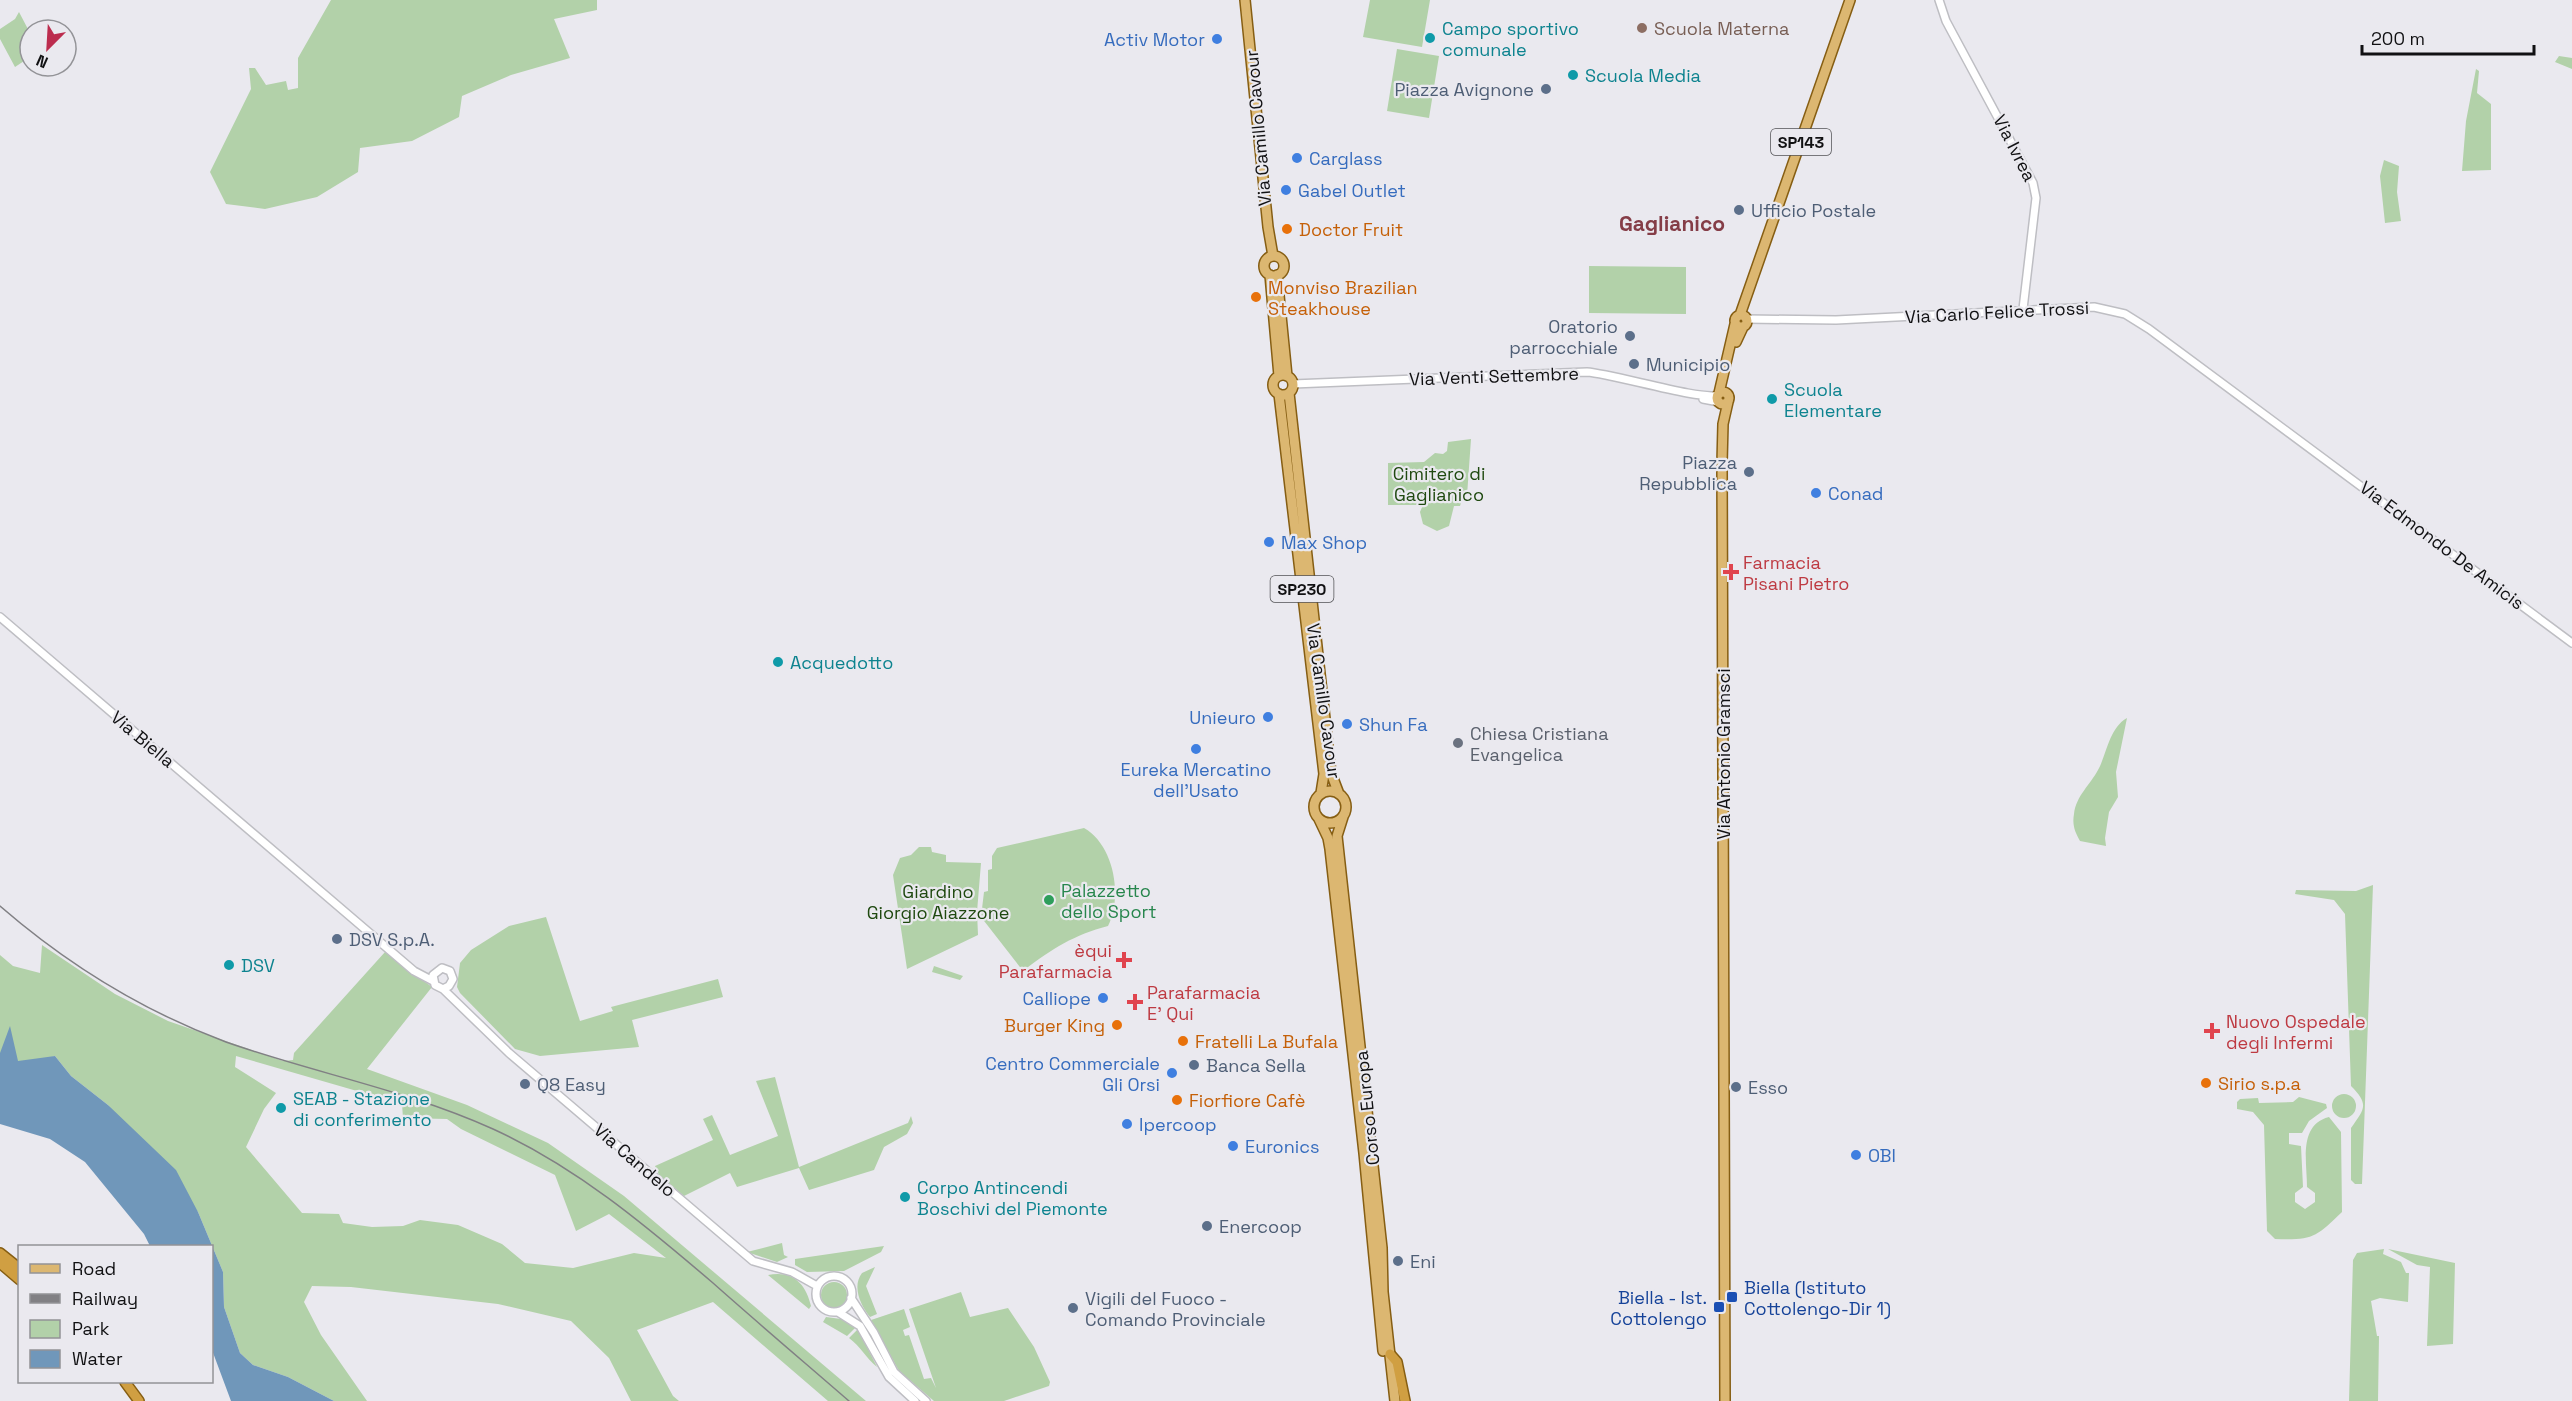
<svg xmlns="http://www.w3.org/2000/svg" width="2572" height="1401" viewBox="0 0 2572 1401" font-family="'Space Grotesk',sans-serif">
	<style>
		.green { fill: #b2d1a9; fill-rule: evenodd }
		.water { fill: #7097ba }
		.lines { fill: none; stroke-linecap: round; stroke-linejoin: round }
		.tertiary-casing { stroke: #bebec3; stroke-width: 10 }
		.primary-casing { stroke: #865e13; stroke-width: 12 }
		.trunk-casing { stroke: #865e13; stroke-width: 12 }
		.tertiary { stroke: #fff; stroke-width: 7 }
		.primary { stroke: #dcb771; stroke-width: 9 }
		.trunk { stroke: #d09f42; stroke-width: 9 }
		.rail { stroke: #818084; stroke-width: 1.5 }
		.education-dot { fill: #8d6e63; stroke: #eae9ef; stroke-width: 2 }
		.culture-dot { fill: #0f9aa8; stroke: #eae9ef; stroke-width: 2 }
		.shop-dot { fill: #3f7fe0; stroke: #eae9ef; stroke-width: 2 }
		.service-dot { fill: #5c6f8a; stroke: #eae9ef; stroke-width: 2 }
		.food-dot { fill: #e8710a; stroke: #eae9ef; stroke-width: 2 }
		.health-dot { fill: #e0444e; stroke: #eae9ef; stroke-width: 2 }
		.worship-dot { fill: #6b7280; stroke: #eae9ef; stroke-width: 2 }
		.leisure-dot { fill: #2e9e5b; stroke: #eae9ef; stroke-width: 2 }
		.transit-dot { fill: #1a4fb4; stroke: #eae9ef; stroke-width: 2 }
		.labels { text-anchor: middle; dominant-baseline: central; stroke-width: 4.5; stroke-linejoin: round; paint-order: stroke }
		.shield { fill: #eae9ef; stroke: #525255; stroke-width: 1.5 }
		.shield-label { font-size: 16px; font-weight: bold; fill: #111113 }
		.culture-label { font-size: 18px; fill: #0d838f; stroke: #eae9ef; text-anchor: start }
		.education-label { font-size: 18px; fill: #785e54; stroke: #eae9ef; text-anchor: start }
		.shop-label { font-size: 18px; fill: #366cbe; stroke: #eae9ef; text-anchor: start }
		.service-label { font-size: 18px; fill: #4e5e75; stroke: #eae9ef; text-anchor: start }
		.street-label { font-size: 18px; fill: #111113; stroke: #eae9ef }
		.food-label { font-size: 18px; fill: #c56008; stroke: #eae9ef; text-anchor: start }
		.park-label { font-size: 18px; fill: #1f4910; stroke: #eae9ef }
		.health-label { font-size: 18px; fill: #be3a42; stroke: #eae9ef; text-anchor: start }
		.worship-label { font-size: 18px; fill: #5b616d; stroke: #eae9ef; text-anchor: start }
		.leisure-label { font-size: 18px; fill: #27864d; stroke: #eae9ef; text-anchor: start }
		.transit-label { font-size: 18px; fill: #164399; stroke: #eae9ef; text-anchor: start }
		.quarter-label { font-size: 21px; font-weight: bold; fill: #853d47; stroke: #eae9ef }
	</style>
	<rect width="100%" height="100%" fill="#eae9ef"/>
	<!-- green -->
	<path class="green" d="M 331,0 L 597,0 L 597,10 L 554,19 L 570,58 L 511,75 L 462,96 L 459,117 L 412,141 L 360,148 L 358,172 L 317,197 L 265,209 L 226,204 L 210,172 L 251,89 L 249,68 L 255,68 L 266,85 L 286,81 L 288,90 L 298,88 L 298,58 Z
		M 1370,0 L 1430,0 L 1422,47 L 1363,37 Z
		M 19,12 L 30,33 L 30,57 L 15,67 L 0,39 L 0,29 L 15,19 Z
		M 1397,49 L 1439,56 L 1429,118 L 1387,111 Z
		M 2559,56 L 2572,58 L 2572,69 L 2555,62 Z
		M 2476,69 L 2479,71 L 2477,93 L 2491,104 L 2491,170 L 2462,171 L 2466,121 Z
		M 2384,160 L 2399,166 L 2397,192 L 2401,221 L 2385,223 L 2380,176 Z
		M 1589,266 L 1686,267 L 1686,314 L 1589,313 Z
		M 1471,439 L 1467,496 L 1463,496 L 1460,506 L 1454,506 L 1449,526 L 1437,531 L 1423,524 L 1420,512 L 1423,505 L 1388,505 L 1388,463 L 1424,462 L 1435,453 L 1443,454 L 1447,451 L 1448,442 Z
		M 2127,718 L 2116,772 L 2118,797 L 2109,812 L 2105,838 L 2106,846 L 2080,841 C 2075,832 2072,825 2074,814 C 2076,796 2090,785 2098,770 C 2107,754 2109,728 2127,718 Z
		M 1084,828 C 1114,845 1123,896 1108,926 C 1074,935 1053,948 1023,971 L 981,917 L 984,892 L 988,891 L 988,870 L 992,869 L 992,856 L 997,848 Z
		M 919,847 L 931,847 L 932,852 L 946,855 L 946,862 L 981,863 L 977,912 L 978,935 L 907,969 L 893,875 L 900,858 L 911,855 Z
		M 2373,885 L 2362,1184 L 2355,1184 L 2351,1180 L 2351,1128 C 2364,1109 2370,1105 2351,1086 L 2345,914 L 2334,900 L 2295,894 L 2296,890 L 2356,891 Z
		M 546,917 L 580,1021 L 613,1011 L 611,1007 L 718,979 L 723,997 L 632,1020 L 639,1047 L 540,1056 L 515,1049 L 460,993 L 457,987 L 460,963 L 471,950 L 509,926 Z
		M 42,945 L 115,994 L 168,1021 L 283,1061 L 293,1060 L 294,1053 L 385,952 L 432,987 L 367,1069 L 467,1105 L 548,1143 L 624,1196 L 866,1401 L 828,1401 L 713,1302 L 637,1330 L 673,1396 L 679,1401 L 631,1401 L 609,1358 L 571,1321 L 498,1304 L 351,1287 L 312,1286 L 304,1302 L 321,1335 L 367,1401 L 334,1401 L 288,1377 L 253,1365 L 240,1353 L 224,1307 L 223,1272 L 198,1212 L 108,1105 L 71,1076 L 55,1056 L 0,1076 L 0,955 L 13,966 L 40,973 ZM 236,1056 L 402,1104 L 403,1118 L 447,1119 L 461,1129 L 555,1175 L 576,1231 L 609,1214 L 666,1258 L 634,1253 L 573,1268 L 525,1263 L 502,1244 L 458,1225 L 420,1220 L 403,1226 L 372,1227 L 343,1223 L 339,1214 L 302,1213 L 246,1147 L 264,1109 L 276,1093 L 235,1067 Z
		M 934,966 L 963,976 L 960,980 L 932,972 Z
		M 775,1077 L 799,1167 L 908,1123 L 911,1116 L 913,1123 L 907,1134 L 884,1147 L 874,1170 L 809,1190 L 799,1168 L 737,1187 L 730,1173 L 684,1196 L 659,1175 L 655,1166 L 713,1140 L 703,1119 L 712,1115 L 730,1155 L 778,1136 L 756,1081 Z
		M2332 1106a12 12 0 1 1 24 0a12 12 0 1 1-24 0Z
		M 2299,1097 L 2326,1104 L 2327,1108 L 2309,1121 L 2302,1133 L 2289,1133 L 2289,1144 L 2301,1146 L 2303,1187 L 2295,1193 L 2295,1202 L 2305,1209 L 2315,1202 L 2315,1193 L 2307,1187 C 2307,1162 2298,1125 2329,1117 L 2341,1132 L 2342,1212 C 2315,1238 2313,1240 2275,1239 L 2267,1231 L 2264,1125 L 2253,1112 L 2237,1109 L 2237,1102 L 2240,1099 L 2258,1098 L 2259,1103 L 2293,1102 Z
		M 782,1243 L 784,1255 L 788,1257 L 777,1262 L 747,1252 Z
		M 884,1246 L 881,1252 L 844,1271 L 807,1272 L 795,1265 L 795,1259 Z
		M 2384,1249 L 2383,1254 L 2401,1262 L 2406,1273 L 2409,1273 L 2408,1302 L 2380,1298 L 2371,1301 L 2377,1336 L 2379,1336 L 2378,1401 L 2349,1401 L 2353,1260 L 2357,1253 Z
		M 2388,1249 L 2455,1263 L 2453,1344 L 2427,1346 L 2430,1267 L 2417,1265 Z
		M 875,1267 L 866,1286 L 877,1314 L 870,1317 C 860,1305 852,1286 862,1273 Z
		M 768,1275 C 793,1270 806,1284 811,1306 L 809,1309 Z
		M821 1295a13 13 0 1 1 26 0a13 13 0 1 1-26 0Z
		M 961,1292 L 970,1317 L 1008,1308 L 1034,1347 L 1050,1382 L 1049,1386 L 1004,1401 L 934,1401 L 899,1371 L 871,1320 L 904,1309 L 910,1327 L 903,1330 L 905,1336 L 909,1335 L 924,1379 L 931,1378 L 936,1388 L 909,1309 Z
		M 826,1317 L 841,1319 L 856,1327 L 847,1336 L 823,1322 Z
		M 858,1329 L 877,1367 C 866,1358 861,1347 849,1338 Z"/>
	<!-- water -->
	<path class="water" d="M 10,1026 L 18,1061 L 55,1056 L 71,1076 L 108,1105 L 176,1170 L 198,1212 L 223,1272 L 224,1307 L 240,1353 L 253,1365 L 288,1377 L 334,1401 L 231,1401 L 212,1350 L 212,1246 L 150,1246 L 144,1234 L 85,1162 L 50,1139 L 0,1124 L 0,1053 Z"/>
	<g class="lines">
		<defs>
			<path id="tertiary" d="M 1939,0 L 1946,21 L 2033,183 L 2036,198 L 2023,309
				M 1746,319 L 1836,320 L 2094,307 L 2125,314 L 2149,329 L 2572,643
				M 1293,384 L 1587,372 C 1614,374 1702,401 1718,395
				M 1703,399 L 1719,402
				M 0,617 L 414,971 L 433,981
				M 443,989 L 449,986 L 453,979 L 450,971 L 442,968 L 433,975 L 435,985 L 443,989 L 509,1053 L 753,1261 L 792,1272 L 817,1286
				M816 1294a18 18 0 1 1 36 0a18 18 0 1 1-36 0Z
				M 851,1298 L 874,1333 L 894,1372 L 926,1401
				M 838,1312 L 860,1326 L 889,1377 L 915,1401"/>
			<path id="primary" d="M 1245,0 L 1268,227 L 1273,256
				M1264 266a10 10 0 1 1 20 0a10 10 0 1 1-20 0Z
				M 1270,275 L 1279,376
				M 1277,275 L 1287,376
				M 1740,315 L 1850,0
				M1735 321a6 6 0 1 1 12 0a6 6 0 1 1-12 0Z
				M 1736,342 L 1743,327
				M1273 385a10 10 0 1 1 20 0a10 10 0 1 1-20 0Z
				M1717 398a6 6 0 1 1 12 0a6 6 0 1 1-12 0Z
				M 1289,393 L 1331,773 L 1339,794
				M 1719,393 L 1735,324
				M 1279,394 L 1324,774 L 1321,793
				M1314 807a16 16 0 1 1 32 0a16 16 0 1 1-32 0Z
				M 1343,817 L 1337,836 L 1382,1248 L 1383,1292 L 1395,1401
				M 1319,819 L 1328,838 L 1330,849 L 1364,1153 L 1383,1351
				M 1725,1401 L 1722,463 L 1723,424 L 1728,402"/>
			<path id="trunk" d="M 0,1253 L 20,1269
				M 0,1263 L 20,1280
				M 1390,1354 L 1397,1362 L 1405,1401
				M 125,1382 L 139,1401"/>
		</defs>
		<!-- tertiary casing -->
		<use href="#tertiary" class="tertiary-casing"/>
		<!-- primary casing -->
		<use href="#primary" class="primary-casing"/>
		<!-- trunk casing -->
		<use href="#trunk" class="trunk-casing"/>
		<!-- tertiary -->
		<use href="#tertiary" class="tertiary"/>
		<!-- primary -->
		<use href="#primary" class="primary"/>
		<!-- trunk -->
		<use href="#trunk" class="trunk"/>
		<!-- rail -->
		<path class="rail" d="M 0,906 C 67,964 143,1011 226,1042 C 314,1073 407,1090 493,1129 C 576,1167 644,1224 713,1283 C 758,1323 804,1362 849,1401"/>
	</g>
	<!-- markers -->
	<circle class="education-dot" cx="1642" cy="28" r="6"/>
	<g class="culture-dot">
		<circle cx="1430" cy="38" r="6"/>
		<circle cx="1573" cy="75" r="6"/>
		<circle cx="1772" cy="399" r="6"/>
		<circle cx="778" cy="662" r="6"/>
		<circle cx="229" cy="965" r="6"/>
		<circle cx="281" cy="1108" r="6"/>
		<circle cx="905" cy="1197" r="6"/>
	</g>
	<g class="shop-dot">
		<circle cx="1217" cy="39" r="6"/>
		<circle cx="1297" cy="158" r="6"/>
		<circle cx="1286" cy="190" r="6"/>
		<circle cx="1816" cy="493" r="6"/>
		<circle cx="1269" cy="542" r="6"/>
		<circle cx="1268" cy="717" r="6"/>
		<circle cx="1347" cy="724" r="6"/>
		<circle cx="1196" cy="749" r="6"/>
		<circle cx="1103" cy="998" r="6"/>
		<circle cx="1172" cy="1073" r="6"/>
		<circle cx="1127" cy="1124" r="6"/>
		<circle cx="1233" cy="1146" r="6"/>
		<circle cx="1856" cy="1155" r="6"/>
	</g>
	<g class="service-dot">
		<circle cx="1546" cy="89" r="6"/>
		<circle cx="1739" cy="210" r="6"/>
		<circle cx="1630" cy="336" r="6"/>
		<circle cx="1634" cy="364" r="6"/>
		<circle cx="1749" cy="472" r="6"/>
		<circle cx="337" cy="939" r="6"/>
		<circle cx="1194" cy="1065" r="6"/>
		<circle cx="525" cy="1084" r="6"/>
		<circle cx="1736" cy="1087" r="6"/>
		<circle cx="1207" cy="1226" r="6"/>
		<circle cx="1398" cy="1261" r="6"/>
		<circle cx="1073" cy="1308" r="6"/>
	</g>
	<g class="food-dot">
		<circle cx="1287" cy="229" r="6"/>
		<circle cx="1256" cy="297" r="6"/>
		<circle cx="1117" cy="1025" r="6"/>
		<circle cx="1183" cy="1041" r="6"/>
		<circle cx="2206" cy="1083" r="6"/>
		<circle cx="1177" cy="1100" r="6"/>
	</g>
	<g class="health-dot">
		<path d="M1728 563h6v6h6v6h-6v6h-6v-6h-6v-6h6z"/>
		<path d="M1121 951h6v6h6v6h-6v6h-6v-6h-6v-6h6z"/>
		<path d="M1132 993h6v6h6v6h-6v6h-6v-6h-6v-6h6z"/>
		<path d="M2209 1022h6v6h6v6h-6v6h-6v-6h-6v-6h6z"/>
	</g>
	<circle class="worship-dot" cx="1458" cy="743" r="6"/>
	<circle class="leisure-dot" cx="1049" cy="900" r="6"/>
	<g class="transit-dot">
		<rect x="1726" y="1291" width="12" height="12" rx="3"/>
		<rect x="1713" y="1301" width="12" height="12" rx="3"/>
	</g>
	<g class="labels">
		<!-- shield labels -->
		<g class="shield">
			<rect x="1771" y="129" width="60" height="26" rx="4.5"/>
			<rect x="1270.5" y="576" width="63" height="26" rx="4.5"/>
		</g>
		<g class="shield-label">
			<text x="1801" y="142">SP143</text>
			<text x="1302" y="589">SP230</text>
		</g>
		<!-- culture labels -->
		<g class="culture-label">
			<text x="1442" y="28">Campo sportivo<tspan x="1442" dy="21">comunale</tspan></text>
			<text x="1585" y="75">Scuola Media</text>
			<text x="1784" y="389">Scuola<tspan x="1784" dy="21">Elementare</tspan></text>
			<text x="790" y="662">Acquedotto</text>
			<text x="241" y="965">DSV</text>
			<text x="293" y="1098">SEAB - Stazione<tspan x="293" dy="21">di conferimento</tspan></text>
			<text x="917" y="1187">Corpo Antincendi<tspan x="917" dy="21">Boschivi del Piemonte</tspan></text>
		</g>
		<!-- education labels -->
		<g class="education-label">
			<text x="1654" y="28">Scuola Materna</text>
		</g>
		<!-- shop labels -->
		<g class="shop-label">
			<text x="1205" y="39" text-anchor="end">Activ Motor</text>
			<text x="1309" y="158">Carglass</text>
			<text x="1298" y="190">Gabel Outlet</text>
			<text x="1828" y="493">Conad</text>
			<text x="1281" y="542">Max Shop</text>
			<text x="1256" y="717" text-anchor="end">Unieuro</text>
			<text x="1359" y="724">Shun Fa</text>
			<text x="1196" y="769" text-anchor="middle">Eureka Mercatino<tspan x="1196" dy="21">dell'Usato</tspan></text>
			<text x="1091" y="998" text-anchor="end">Calliope</text>
			<text x="1160" y="1063" text-anchor="end">Centro Commerciale<tspan x="1160" dy="21">Gli Orsi</tspan></text>
			<text x="1139" y="1124">Ipercoop</text>
			<text x="1245" y="1146">Euronics</text>
			<text x="1868" y="1155">OBI</text>
		</g>
		<!-- service labels -->
		<g class="service-label">
			<text x="1534" y="89" text-anchor="end">Piazza Avignone</text>
			<text x="1751" y="210">Ufficio Postale</text>
			<text x="1618" y="326" text-anchor="end">Oratorio<tspan x="1618" dy="21">parrocchiale</tspan></text>
			<text x="1646" y="364">Municipio</text>
			<text x="1737" y="462" text-anchor="end">Piazza<tspan x="1737" dy="21">Repubblica</tspan></text>
			<text x="349" y="939">DSV S.p.A.</text>
			<text x="1206" y="1065">Banca Sella</text>
			<text x="537" y="1084">Q8 Easy</text>
			<text x="1748" y="1087">Esso</text>
			<text x="1219" y="1226">Enercoop</text>
			<text x="1410" y="1261">Eni</text>
			<text x="1085" y="1298">Vigili del Fuoco -<tspan x="1085" dy="21">Comando Provinciale</tspan></text>
		</g>
		<!-- street labels -->
		<g class="street-label">
			<text transform="translate(1258 128) rotate(-95)">Via Camillo Cavour</text>
			<text transform="translate(2015 148) rotate(63)">Via Ivrea</text>
			<text transform="translate(1997 312) rotate(-3)">Via Carlo Felice Trossi</text>
			<text transform="translate(1494 376) rotate(-2)">Via Venti Settembre</text>
			<text transform="translate(2442 545) rotate(37)">Via Edmondo De Amicis</text>
			<text transform="translate(1324 701) rotate(82)">Via Camillo Cavour</text>
			<text transform="translate(143 739) rotate(40)">Via Biella</text>
			<text transform="translate(1723 754) rotate(-90)">Via Antonio Gramsci</text>
			<text transform="translate(1367 1108) rotate(-96)">Corso Europa</text>
			<text transform="translate(635 1160) rotate(41)">Via Candelo</text>
		</g>
		<!-- food labels -->
		<g class="food-label">
			<text x="1299" y="229">Doctor Fruit</text>
			<text x="1268" y="287">Monviso Brazilian<tspan x="1268" dy="21">Steakhouse</tspan></text>
			<text x="1105" y="1025" text-anchor="end">Burger King</text>
			<text x="1195" y="1041">Fratelli La Bufala</text>
			<text x="2218" y="1083">Sirio s.p.a</text>
			<text x="1189" y="1100">Fiorfiore Cafè</text>
		</g>
		<!-- park labels -->
		<g class="park-label">
			<text x="1439" y="473">Cimitero di<tspan x="1439" dy="21">Gaglianico</tspan></text>
			<text x="938" y="891">Giardino<tspan x="938" dy="21">Giorgio Aiazzone</tspan></text>
		</g>
		<!-- health labels -->
		<g class="health-label">
			<text x="1743" y="562">Farmacia<tspan x="1743" dy="21">Pisani Pietro</tspan></text>
			<text x="1112" y="950" text-anchor="end">èqui<tspan x="1112" dy="21">Parafarmacia</tspan></text>
			<text x="1147" y="992">Parafarmacia<tspan x="1147" dy="21">E' Qui</tspan></text>
			<text x="2226" y="1021">Nuovo Ospedale<tspan x="2226" dy="21">degli Infermi</tspan></text>
		</g>
		<!-- worship labels -->
		<g class="worship-label">
			<text x="1470" y="733">Chiesa Cristiana<tspan x="1470" dy="21">Evangelica</tspan></text>
		</g>
		<!-- leisure labels -->
		<g class="leisure-label">
			<text x="1061" y="890">Palazzetto<tspan x="1061" dy="21">dello Sport</tspan></text>
		</g>
		<!-- transit labels -->
		<g class="transit-label">
			<text x="1744" y="1287">Biella (Istituto<tspan x="1744" dy="21">Cottolengo-Dir 1)</tspan></text>
			<text x="1707" y="1297" text-anchor="end">Biella - Ist.<tspan x="1707" dy="21">Cottolengo</tspan></text>
		</g>
		<!-- quarter labels -->
		<g class="quarter-label">
			<text x="1672" y="223">Gaglianico</text>
		</g>
	</g>
	<!-- legend -->
	<rect x="18" y="1245" width="195" height="138" fill="#eae9ef" stroke="#939397" stroke-width="1.5"/>
	<rect x="30" y="1264" width="30" height="9" fill="#dcb771" stroke="#939397" stroke-width="1.5"/>
	<text x="72" y="1275" font-size="18" fill="#111113">Road</text>
	<rect x="30" y="1294" width="30" height="9" fill="#818084" stroke="#939397" stroke-width="1.5"/>
	<text x="72" y="1305" font-size="18" fill="#111113">Railway</text>
	<rect x="30" y="1320" width="30" height="18" fill="#b2d1a9" stroke="#939397" stroke-width="1.5"/>
	<text x="72" y="1335" font-size="18" fill="#111113">Park</text>
	<rect x="30" y="1350" width="30" height="18" fill="#7097ba" stroke="#939397" stroke-width="1.5"/>
	<text x="72" y="1365" font-size="18" fill="#111113">Water</text>
	<!-- north arrow -->
	<g transform="translate(48 48) rotate(204)"><circle r="28" fill="#eae9ef" stroke="#939397" stroke-width="1.5"/>
	<path d="M0-4.5L10 22L0 15L-10 22Z" fill="#bc2c4e"/>
	<text y="-9" font-size="16" font-weight="bold" text-anchor="middle" fill="#111113">N</text>
	</g>
	<!-- scale -->
	<path d="M2362 45v9h172v-9" fill="none" stroke="#111113" stroke-width="3"/>
	<text x="2371" y="45" font-size="18" fill="#111113" stroke="#eae9ef" stroke-width="4.5" paint-order="stroke">200 m</text>
</svg>
